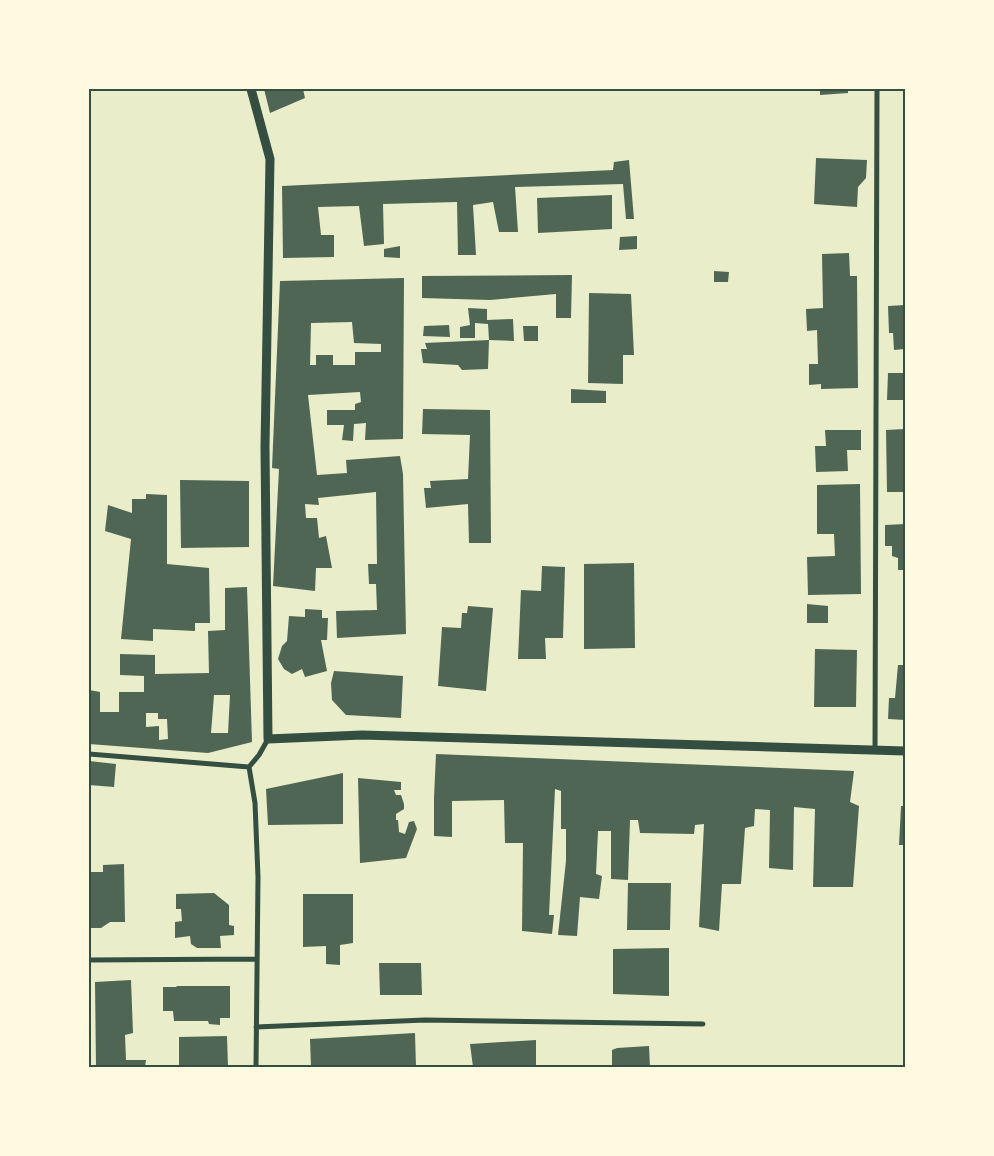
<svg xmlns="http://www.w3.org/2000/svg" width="994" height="1156" viewBox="0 0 994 1156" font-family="'IBM Plex Sans',sans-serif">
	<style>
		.building { fill: #4f6655; fill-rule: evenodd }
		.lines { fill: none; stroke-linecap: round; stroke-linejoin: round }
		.minor { stroke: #344e41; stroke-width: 5 }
		.tertiary { stroke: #344e41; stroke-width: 9 }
		.neatline { fill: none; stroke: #344e41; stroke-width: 2 }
	</style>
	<rect width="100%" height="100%" fill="#e9edc9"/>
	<!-- building -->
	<path class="building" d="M 264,89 L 303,89 L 305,98 L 270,113 Z
		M 820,89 L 848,89 L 848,93 L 820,95 Z
		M 816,158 L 867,160 L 866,178 L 858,187 L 857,207 L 814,204 Z
		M 629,160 L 634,219 L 626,219 L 623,184 L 515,187 L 518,232 L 499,232 L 493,202 L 473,205 L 476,255 L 458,255 L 457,202 L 383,204 L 384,244 L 364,246 L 359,206 L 318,207 L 321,235 L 334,235 L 334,257 L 283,258 L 282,186 L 613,170 L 614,162 Z
		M 612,195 L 612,229 L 538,233 L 537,198 Z
		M 637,236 L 637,249 L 619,250 L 620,237 Z
		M 400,246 L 400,258 L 384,257 L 384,249 Z
		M 849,253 L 850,276 L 857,276 L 858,388 L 821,389 L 821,384 L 809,385 L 809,364 L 818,364 L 817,330 L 807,331 L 806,309 L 823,308 L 822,254 Z
		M 714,271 L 729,272 L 728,282 L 714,282 Z
		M 572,275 L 571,318 L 556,318 L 556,294 L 490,300 L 422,298 L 422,276 Z
		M 404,278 L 403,439 L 365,440 L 366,423 L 354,424 L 353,441 L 342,440 L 344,425 L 327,425 L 327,410 L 355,410 L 355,404 L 361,402 L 360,392 L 308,395 L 317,475 L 347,473 L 346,460 L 400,456 L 403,474 L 406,634 L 337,638 L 336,611 L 377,610 L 376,584 L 369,584 L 368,564 L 377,564 L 376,492 L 318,498 L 319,505 L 305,504 L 306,518 L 317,518 L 319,538 L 326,536 L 332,568 L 316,568 L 315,591 L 273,586 L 279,469 L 272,468 L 280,281 ZM 352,322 L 354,343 L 381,344 L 381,352 L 355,352 L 355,365 L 333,365 L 333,355 L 316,355 L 316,365 L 310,365 L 311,323 Z
		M 589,293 L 631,294 L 634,355 L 623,355 L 623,384 L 588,383 Z
		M 905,305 L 905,349 L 894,350 L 893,333 L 889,333 L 888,306 Z
		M 468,308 L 487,309 L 487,320 L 513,319 L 514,341 L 489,340 L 488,369 L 462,370 L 458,365 L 423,363 L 421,349 L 427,349 L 425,343 L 489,340 L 488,324 L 475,323 L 475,338 L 460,338 L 460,327 L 470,325 Z
		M 449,325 L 450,337 L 423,336 L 424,326 Z
		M 523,326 L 538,326 L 538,341 L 524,341 Z
		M 888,373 L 905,373 L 905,400 L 887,400 Z
		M 571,389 L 606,391 L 606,403 L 571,403 Z
		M 423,409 L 490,410 L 491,543 L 469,543 L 468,504 L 426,508 L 424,488 L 431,488 L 430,481 L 468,479 L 470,435 L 422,434 Z
		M 905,429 L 905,492 L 887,492 L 886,430 Z
		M 825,430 L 861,430 L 861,450 L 847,450 L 848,471 L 816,472 L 815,446 L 826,446 Z
		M 180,480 L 249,481 L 249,547 L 181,548 Z
		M 860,484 L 861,594 L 808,595 L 807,557 L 835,556 L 834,534 L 817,534 L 817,485 Z
		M 146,494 L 167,495 L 167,564 L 209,568 L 210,623 L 195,623 L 195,631 L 153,629 L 153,641 L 121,639 L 131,539 L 105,531 L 108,505 L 132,513 L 132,499 L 146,499 Z
		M 905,524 L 905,570 L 898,570 L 898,558 L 892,556 L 892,546 L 885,546 L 885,525 Z
		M 634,563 L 635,648 L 584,649 L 584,564 Z
		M 542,566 L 565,567 L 563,638 L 545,638 L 546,659 L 518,659 L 521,590 L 541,591 Z
		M 247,587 L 252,742 L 208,753 L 89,744 L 89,690 L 100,692 L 100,712 L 119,712 L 119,692 L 144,692 L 144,676 L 120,675 L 120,654 L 155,655 L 155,674 L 209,673 L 208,631 L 225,630 L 225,588 ZM 214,695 L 230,695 L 228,733 L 211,733 ZM 146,713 L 158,713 L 158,719 L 167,719 L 168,739 L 159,740 L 159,726 L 146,727 Z
		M 807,604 L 828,606 L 828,623 L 807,623 Z
		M 468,606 L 493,608 L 486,691 L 438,686 L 442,627 L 461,628 L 462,613 L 467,613 Z
		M 305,609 L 322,610 L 322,618 L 328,618 L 327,640 L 321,640 L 327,671 L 305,677 L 302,669 L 292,674 L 284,669 L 278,659 L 282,646 L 287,641 L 289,616 L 305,617 Z
		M 815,649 L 857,650 L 856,707 L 814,707 Z
		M 898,665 L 905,665 L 905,720 L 888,719 L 889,698 L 895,698 Z
		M 334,671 L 403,676 L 401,718 L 346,715 L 332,700 L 331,683 Z
		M 436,754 L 854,771 L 850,802 L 859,806 L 853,887 L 813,887 L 815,809 L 794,807 L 793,870 L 769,868 L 770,810 L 755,809 L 754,826 L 745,828 L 741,884 L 722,884 L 719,931 L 699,927 L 704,824 L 695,825 L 694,834 L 640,833 L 638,820 L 630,820 L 628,880 L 611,879 L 611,831 L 598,831 L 596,874 L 602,876 L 599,899 L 580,897 L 577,936 L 558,935 L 566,861 L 566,829 L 561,829 L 561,791 L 555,789 L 549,915 L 554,915 L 552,934 L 522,931 L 523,843 L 505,843 L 504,800 L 452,801 L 452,837 L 434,836 L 434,797 Z
		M 89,761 L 116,764 L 114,787 L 89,785 Z
		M 343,773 L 343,824 L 268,825 L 266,789 Z
		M 358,778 L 401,782 L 401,790 L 394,790 L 396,795 L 401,795 L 404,804 L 404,809 L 396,814 L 396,820 L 398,820 L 399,832 L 405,834 L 409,822 L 414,821 L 417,829 L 406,858 L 360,863 Z
		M 901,806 L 905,806 L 905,845 L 899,845 Z
		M 124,864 L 125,922 L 110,922 L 101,928 L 89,928 L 89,872 L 103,872 L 103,865 Z
		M 628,883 L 671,883 L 670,930 L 627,930 Z
		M 214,893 L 229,905 L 229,925 L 234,926 L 234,935 L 220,936 L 221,948 L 197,948 L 191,944 L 190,936 L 175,938 L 175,922 L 182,921 L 181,909 L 176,909 L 176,894 Z
		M 303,894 L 353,894 L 353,943 L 340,945 L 340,965 L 326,964 L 326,946 L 303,947 Z
		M 669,948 L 669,996 L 613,994 L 613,949 Z
		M 379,963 L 421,963 L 422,995 L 380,995 Z
		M 131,980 L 133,1033 L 125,1035 L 126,1060 L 146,1060 L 145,1067 L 96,1067 L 95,982 Z
		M 176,986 L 230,986 L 230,1018 L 220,1018 L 220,1025 L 209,1024 L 208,1021 L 174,1021 L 173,1011 L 163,1011 L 163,987 L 177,987 Z
		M 415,1033 L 416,1067 L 311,1067 L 310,1039 Z
		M 227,1036 L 228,1067 L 179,1067 L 179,1037 Z
		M 536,1040 L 536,1067 L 473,1067 L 470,1044 Z
		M 649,1046 L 650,1067 L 612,1067 L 612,1050 L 617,1048 Z"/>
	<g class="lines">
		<!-- minor -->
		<path class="minor" d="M 875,751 L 877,89
			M 89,754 L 249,767
			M 89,960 L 257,959
			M 256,1027 L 425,1020 L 703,1024
			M 256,1067 L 258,877 L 255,803 L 249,767 L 259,755 L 268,739"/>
		<!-- tertiary -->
		<path class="tertiary" d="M 251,89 L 270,159 L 265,447 L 268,739 L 362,735 L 905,751"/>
	</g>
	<!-- border -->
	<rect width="994" height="1156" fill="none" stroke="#fefae0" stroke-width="180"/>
	<rect x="90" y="90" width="814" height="976" class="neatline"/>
</svg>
